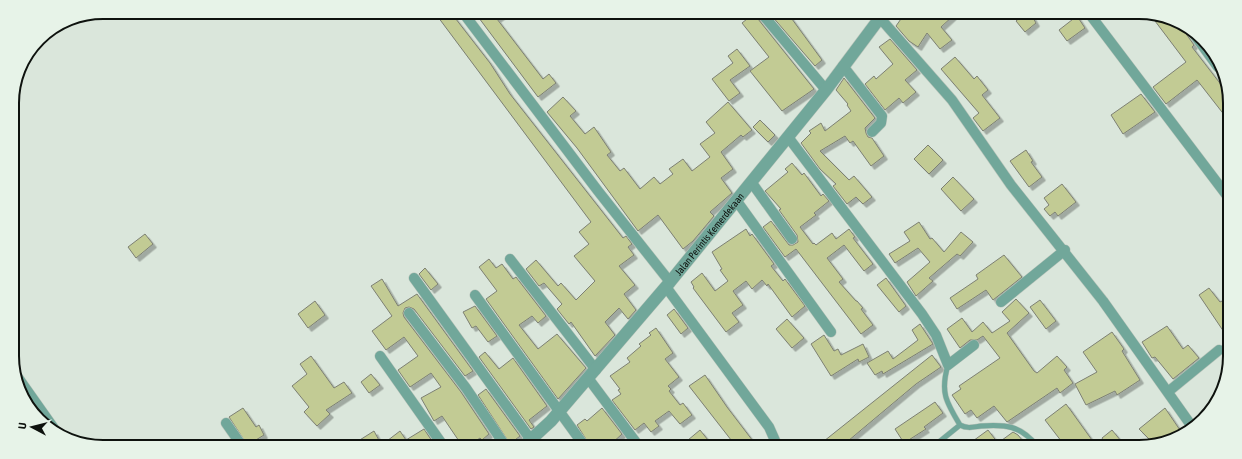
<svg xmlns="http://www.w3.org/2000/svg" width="1242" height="459" viewBox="0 0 1242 459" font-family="'Asap Condensed',sans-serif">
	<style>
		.building { fill: #c2cb94; stroke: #7d8073; filter: url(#shadow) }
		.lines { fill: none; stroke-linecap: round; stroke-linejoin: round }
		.service-casing { stroke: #b9c4ba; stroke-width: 6 }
		.minor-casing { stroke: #b9c4ba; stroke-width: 11 }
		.tertiary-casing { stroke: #b9c4ba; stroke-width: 13 }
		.service { stroke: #71a79a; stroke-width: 5 }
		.minor { stroke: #71a79a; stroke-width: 10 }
		.tertiary { stroke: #71a79a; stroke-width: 12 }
		.labels { text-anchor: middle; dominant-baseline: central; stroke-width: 4; stroke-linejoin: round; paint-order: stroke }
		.street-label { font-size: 10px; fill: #0e120e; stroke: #e7f3e8 }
		.rim { fill: none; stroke: #0e120e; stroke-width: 2 }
	</style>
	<defs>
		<filter id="shadow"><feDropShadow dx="3.5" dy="3.5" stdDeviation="0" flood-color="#0004"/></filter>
	</defs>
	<rect width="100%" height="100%" fill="#dae6db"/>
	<!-- building -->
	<path class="building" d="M 435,13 L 452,14 L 490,63 L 510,94 L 623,238 L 626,236 L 632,244 L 628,247 L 634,255 L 619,266 L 635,285 L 624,294 L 636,310 L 628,319 L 619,308 L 605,322 L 615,335 L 595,356 L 571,322 L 569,324 L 557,309 L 562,304 L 544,283 L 539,286 L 526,269 L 536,260 L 558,286 L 561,283 L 576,300 L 595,281 L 574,256 L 589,244 L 579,232 L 591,222 Z
		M 476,14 L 504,14 L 497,19 L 543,79 L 549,74 L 556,83 L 538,97 Z
		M 752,15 L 757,15 L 758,19 L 814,89 L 782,111 L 750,71 L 769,57 L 742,23 Z
		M 771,15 L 789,15 L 822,60 L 815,66 Z
		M 903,16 L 953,16 L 941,27 L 952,40 L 940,49 L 927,33 L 918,47 L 909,41 L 896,26 Z
		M 1022,16 L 1032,16 L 1036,23 L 1025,32 L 1016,21 Z
		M 1077,16 L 1085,28 L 1067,41 L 1059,30 Z
		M 1152,17 L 1168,17 L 1179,24 L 1194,45 L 1192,47 L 1229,95 L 1229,121 L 1197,80 L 1166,104 L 1153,87 L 1186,62 Z
		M 890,39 L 917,70 L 905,80 L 916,92 L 903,103 L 899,98 L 885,110 L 865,84 L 874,76 L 876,79 L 893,64 L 879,47 Z
		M 737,49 L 750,66 L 730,80 L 740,93 L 729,101 L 712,79 L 733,63 L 728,56 Z
		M 955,57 L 974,79 L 977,76 L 988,90 L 982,95 L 1000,118 L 983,131 L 973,118 L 979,113 L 941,69 Z
		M 844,78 L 875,118 L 865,128 L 866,133 L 868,137 L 872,138 L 884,156 L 871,166 L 853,141 L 850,143 L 845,136 L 820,151 L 849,180 L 854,176 L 872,197 L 863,204 L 856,197 L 847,204 L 833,186 L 836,184 L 820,169 L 801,143 L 811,133 L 809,131 L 821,123 L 825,131 L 851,111 L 847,105 L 848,104 L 836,90 Z
		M 1141,94 L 1155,112 L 1123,134 L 1111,115 Z
		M 563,97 L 576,111 L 570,116 L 585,134 L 594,127 L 611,152 L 607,155 L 620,171 L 624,168 L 640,189 L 654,177 L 660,184 L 673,174 L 669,169 L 683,159 L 692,171 L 710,157 L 700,144 L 715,133 L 706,122 L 728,102 L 752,130 L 743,137 L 741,135 L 721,152 L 733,169 L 721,178 L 732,193 L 710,212 L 714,216 L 693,241 L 683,249 L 658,215 L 638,231 L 577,148 L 547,112 Z
		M 760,120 L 775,135 L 768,142 L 753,127 Z
		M 928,145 L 943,160 L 929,174 L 914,159 Z
		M 1026,150 L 1033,161 L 1031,162 L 1042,177 L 1029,187 L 1010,161 Z
		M 792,163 L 802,175 L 804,173 L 821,196 L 823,194 L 829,201 L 814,213 L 816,215 L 800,227 L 813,244 L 814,243 L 816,245 L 832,233 L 836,239 L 849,229 L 855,237 L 853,238 L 873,264 L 864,271 L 844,245 L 827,258 L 843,279 L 839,282 L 856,301 L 857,301 L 863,308 L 861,309 L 873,325 L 861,334 L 796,249 L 785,257 L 763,227 L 771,221 L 789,245 L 793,245 L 798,242 L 797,235 L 779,210 L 781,209 L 765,191 L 788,172 L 785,169 Z
		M 953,177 L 974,199 L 961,211 L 941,189 Z
		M 1062,184 L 1076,202 L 1058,216 L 1055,212 L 1050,216 L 1044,209 L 1049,205 L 1044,198 Z
		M 919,222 L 930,239 L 932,238 L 944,252 L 961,232 L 973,242 L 960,256 L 957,254 L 929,278 L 933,281 L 916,296 L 907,282 L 930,262 L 918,248 L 895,263 L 889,254 L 910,241 L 904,232 Z
		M 746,229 L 750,236 L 752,234 L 774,264 L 771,266 L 783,281 L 785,279 L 805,306 L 792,317 L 768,284 L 767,286 L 762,280 L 752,289 L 746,281 L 733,291 L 743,305 L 732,313 L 739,322 L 726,332 L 693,288 L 694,287 L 691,282 L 702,273 L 715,291 L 728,281 L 720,270 L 722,269 L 712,252 Z
		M 145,234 L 153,244 L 136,258 L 128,247 Z
		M 1004,255 L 1022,277 L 993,300 L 986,290 L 957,309 L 950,298 L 978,279 L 976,275 Z
		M 489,259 L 496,268 L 502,264 L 513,279 L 516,277 L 546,316 L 538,323 L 532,316 L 519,325 L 538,349 L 557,334 L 586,368 L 558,399 L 486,299 L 497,291 L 479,267 Z
		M 425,268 L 438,284 L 431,290 L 419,274 Z
		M 886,278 L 906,306 L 899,312 L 877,285 Z
		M 382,279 L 398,306 L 417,294 L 473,371 L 465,376 L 414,309 L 409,307 L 405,308 L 403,313 L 404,317 L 461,392 L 489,434 L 482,440 L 480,438 L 471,444 L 461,444 L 442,416 L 434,421 L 421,398 L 441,387 L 431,373 L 410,387 L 398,370 L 418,356 L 404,337 L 386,350 L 372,331 L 392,316 L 371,286 Z
		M 1209,288 L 1220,302 L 1222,301 L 1226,307 L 1226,335 L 1199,295 Z
		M 1016,299 L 1029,313 L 1007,333 L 1034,371 L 1037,373 L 1057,356 L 1067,367 L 1064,370 L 1073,383 L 1060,393 L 1057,388 L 1007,422 L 994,406 L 977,418 L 971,410 L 965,414 L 952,395 L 961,389 L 959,386 L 1000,358 L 983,336 L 977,340 L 970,340 L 960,348 L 947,329 L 962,318 L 972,332 L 983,322 L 992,333 L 1010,321 L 1002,312 Z
		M 1040,300 L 1056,321 L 1046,329 L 1030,307 Z
		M 315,301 L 325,315 L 308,328 L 298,314 Z
		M 475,306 L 497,336 L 488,342 L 476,326 L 472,328 L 463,312 Z
		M 674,309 L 688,328 L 681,334 L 667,315 Z
		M 787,319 L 804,338 L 792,348 L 776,329 Z
		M 920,324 L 933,344 L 883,374 L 882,371 L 875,375 L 867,363 L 888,351 L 893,359 L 918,340 L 912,330 Z
		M 1167,326 L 1183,349 L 1188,345 L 1199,358 L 1173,379 L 1155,357 L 1152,358 L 1142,342 Z
		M 656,328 L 673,353 L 665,359 L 679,377 L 668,386 L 671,389 L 669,391 L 680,405 L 683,403 L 692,415 L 680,424 L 669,411 L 655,421 L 659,426 L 651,432 L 644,423 L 635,430 L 612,400 L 621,394 L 618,390 L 620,389 L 610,376 L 630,362 L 627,358 L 641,346 L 639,344 L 651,335 L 649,333 Z
		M 1112,332 L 1124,349 L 1122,351 L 1140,380 L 1117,395 L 1115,391 L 1086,405 L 1075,384 L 1097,372 L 1083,352 Z
		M 824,335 L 834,351 L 838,349 L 841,355 L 863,344 L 869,357 L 859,362 L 858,359 L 831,376 L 811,344 Z
		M 485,352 L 499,369 L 513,358 L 547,406 L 529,420 L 534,427 L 531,429 L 479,357 Z
		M 932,355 L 941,367 L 916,384 L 842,446 L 819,445 Z
		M 311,356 L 334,388 L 344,382 L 352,393 L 326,410 L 330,414 L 317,426 L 304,412 L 309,407 L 292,386 L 307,374 L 300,364 Z
		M 371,374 L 380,385 L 369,393 L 361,382 Z
		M 705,375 L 727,407 L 756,445 L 735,445 L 689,386 Z
		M 486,389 L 520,436 L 510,444 L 478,395 Z
		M 935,402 L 943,413 L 924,427 L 926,429 L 904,443 L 895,429 Z
		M 1066,404 L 1069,408 L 1097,447 L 1065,446 L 1045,420 Z
		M 243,408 L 256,427 L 259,425 L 264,435 L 251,443 L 246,443 L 229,417 Z
		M 602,408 L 622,434 L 610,445 L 589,444 L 577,425 L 585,419 L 587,421 Z
		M 1165,408 L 1182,433 L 1153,443 L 1139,429 Z
		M 424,429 L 434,444 L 383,444 L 400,431 L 406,440 Z
		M 700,430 L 712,445 L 682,445 Z
		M 988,430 L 998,443 L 1013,432 L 1018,435 L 1027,446 L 966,446 Z
		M 1112,430 L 1126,447 L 1107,447 L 1102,438 Z
		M 374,431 L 381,444 L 355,443 Z"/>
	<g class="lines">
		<defs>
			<path id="service" d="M 948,365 C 940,392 946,402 960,425 C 968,429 973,427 981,426 C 1006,424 1021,426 1037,446
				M 934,446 L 960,425"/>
			<path id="minor" d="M 464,14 L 598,191 L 670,282
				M 763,15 L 826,90
				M 1091,16 L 1228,197
				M 880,18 L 952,100 L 1011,185 L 1103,301 L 1193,428
				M 1194,34 L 1218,67
				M 843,66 L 882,116 L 881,123 L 872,132
				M 788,137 L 922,314 L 936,335 L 948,365 L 974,345
				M 752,183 L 792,239
				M 736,200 L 831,332
				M 510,259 L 596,370
				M 414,278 L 531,440
				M 666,287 L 769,427 L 777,445
				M 475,295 L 583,444
				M 1001,302 L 1065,250
				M 409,313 L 466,388 L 504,444
				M 380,356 L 442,444
				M 14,372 L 55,430
				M 588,378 L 638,445
				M 1169,391 L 1219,350
				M 226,423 L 240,443"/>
			<g id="tertiary">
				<path id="s1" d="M 526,444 L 551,421 L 670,282 L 826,90 L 882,15"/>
			</g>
		</defs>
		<!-- service casing -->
		<use href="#service" class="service-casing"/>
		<!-- minor casing -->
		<use href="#minor" class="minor-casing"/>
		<!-- tertiary casing -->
		<use href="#tertiary" class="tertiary-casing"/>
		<!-- service -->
		<use href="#service" class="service"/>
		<!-- minor -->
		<use href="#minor" class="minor"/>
		<!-- tertiary -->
		<use href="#tertiary" class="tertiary"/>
	</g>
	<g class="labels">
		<!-- street labels -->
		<g class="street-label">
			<text stroke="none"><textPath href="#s1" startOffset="279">Jalan Perintis Kemerdekaan</textPath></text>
		</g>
	</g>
	<!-- crop -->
	<path d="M0 0H1242V459H0ZM103 19H1139A84 84 0 0 1 1223 103V356A84 84 0 0 1 1139 440H103A84 84 0 0 1 19 356V103A84 84 0 0 1 103 19Z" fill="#e7f3e8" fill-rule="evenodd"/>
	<path class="rim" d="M103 19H1139A84 84 0 0 1 1223 103V356A84 84 0 0 1 1139 440H103A84 84 0 0 1 19 356V103A84 84 0 0 1 103 19Z"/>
	<!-- north arrow -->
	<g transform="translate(32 427) rotate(277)" stroke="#e7f3e8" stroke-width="3" paint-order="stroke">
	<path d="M0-3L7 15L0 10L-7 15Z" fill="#0e120e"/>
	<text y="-6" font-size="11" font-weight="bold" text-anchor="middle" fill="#0e120e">U</text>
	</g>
</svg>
